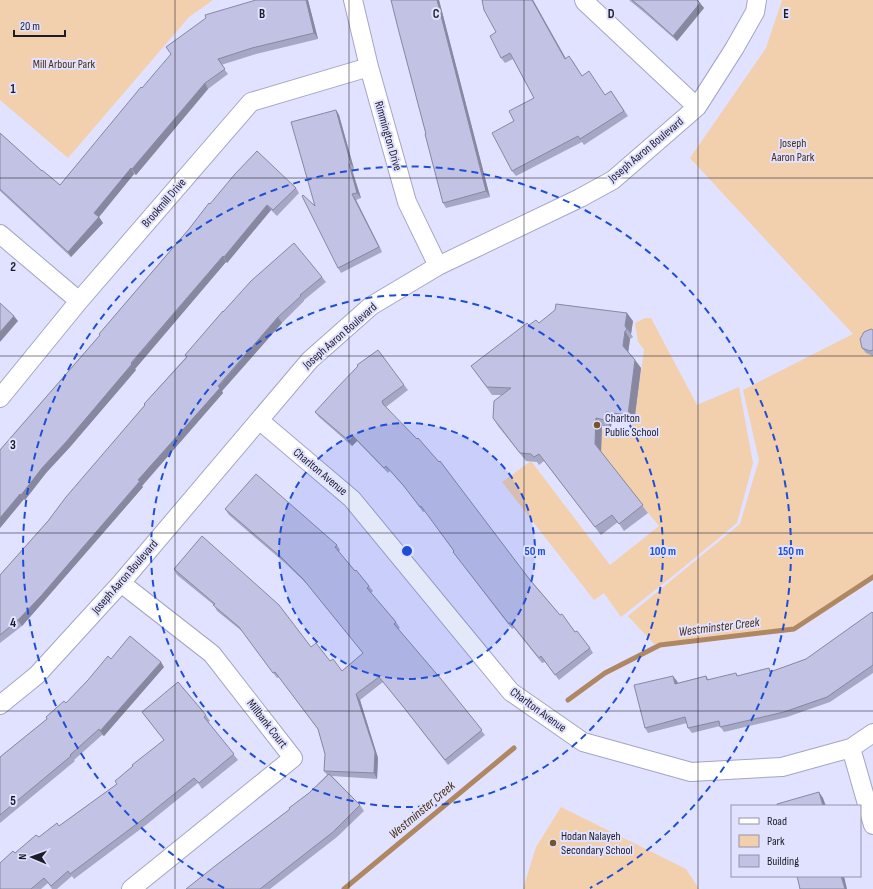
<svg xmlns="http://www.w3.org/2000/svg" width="873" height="889" viewBox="0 0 873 889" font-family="'Sofia Sans Condensed',sans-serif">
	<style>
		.green { fill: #f2cfad }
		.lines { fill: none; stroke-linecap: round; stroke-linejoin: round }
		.stream { stroke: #af8763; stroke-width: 5 }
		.minor-casing { stroke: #a4a5c7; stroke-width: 20 }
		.minor { stroke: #fff; stroke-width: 18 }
		.wall { fill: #a6a7c4 }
		.shaded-wall { fill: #8788a0 }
		.building { fill: #c1c2e4; stroke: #8788a0 }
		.grid { fill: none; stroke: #1d1d2a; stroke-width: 1; stroke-opacity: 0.55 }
		.ring { fill: none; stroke: #1d4ed8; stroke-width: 2; stroke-dasharray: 7 5 }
		.poi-dot { fill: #78542e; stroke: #e1e2ff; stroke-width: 1.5 }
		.labels { text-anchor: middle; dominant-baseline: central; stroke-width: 4; stroke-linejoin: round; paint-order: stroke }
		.park-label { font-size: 12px; fill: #462f15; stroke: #e1e2ff }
		.street-label { font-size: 12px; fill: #1d1d2a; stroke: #e1e2ff }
		.poi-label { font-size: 12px; fill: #1d1d2a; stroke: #e1e2ff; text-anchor: start }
		.water-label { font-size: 13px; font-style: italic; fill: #473016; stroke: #e1e2ff }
		.grid-label { font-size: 13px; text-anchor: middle; font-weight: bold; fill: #1d1d2a; stroke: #e1e2ff; stroke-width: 4; stroke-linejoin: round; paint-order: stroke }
		.centre { fill: #1d4ed8; stroke: #e1e2ff; stroke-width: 2 }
		.ring-label { font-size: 12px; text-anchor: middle; font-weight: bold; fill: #1d4ed8; stroke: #e1e2ff; stroke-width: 4; stroke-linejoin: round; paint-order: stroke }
	</style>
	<rect width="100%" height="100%" fill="#e1e2ff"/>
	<!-- green -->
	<path class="green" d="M 0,0 L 213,0 L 189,17 L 68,158 L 0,100 Z
		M 782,0 L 873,0 L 873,575 L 790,632 L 654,644 L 628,616 L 740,524 L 759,460 L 743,390 L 853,334 L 690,158 L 766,48 Z
		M 645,318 L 651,318 L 697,405 L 739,387 L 753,463 L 737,523 L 674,575 L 621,617 L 604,593 L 594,600 L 502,482 L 531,461 L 610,565 L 659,526 L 586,437 L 590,428 L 630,433 L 642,366 L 644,349 L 638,342 L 635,323 Z
		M 561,807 L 686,869 L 699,889 L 523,889 L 536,847 Z"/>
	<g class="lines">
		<!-- stream -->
		<path class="stream" d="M 568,700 L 605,673 L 660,645 L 794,629 L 873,577
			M 344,889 L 514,748"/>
		<defs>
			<path id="minor" d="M 353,0 L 369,67 L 407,202 L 438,266
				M 584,0 L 585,2 L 697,107
				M 0,234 L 79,301
				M 0,398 L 79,301 L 251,102 L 369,67
				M 259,420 L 352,499 L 511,692 L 583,742 L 691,772 L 782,767 L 851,748 L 873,733
				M 121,583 L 212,654 L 293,758 L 131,889
				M 0,705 L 37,675 L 121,583 L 310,360 L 371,306 L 438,266 L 580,198 L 613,180 L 697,107 L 734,49 L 755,12 L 757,0
				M 851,748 L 873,825"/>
		</defs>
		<!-- minor casing -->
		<use href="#minor" class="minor-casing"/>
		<!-- minor -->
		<use href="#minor" class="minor"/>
	</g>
	<!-- wall -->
	<path class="wall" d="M 308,0 L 318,39 L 256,54 L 221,65 L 228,74 L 208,89 L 136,175 L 134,174 L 99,217 L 103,223 L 71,257 L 0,191 L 0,133 L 42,171 L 60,185 L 142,88 Z
		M 391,0 L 439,0 L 490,197 L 446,208 L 443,203 L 426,134 Z
		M 482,0 L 533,0 L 565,58 L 573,61 L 582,76 L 605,95 L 611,91 L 628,116 L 584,145 L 582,142 L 516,176 L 512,171 L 514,121 L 534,98 L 513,59 L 505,63 L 501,58 L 496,32 Z
		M 629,0 L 697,0 L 704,8 L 677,41 L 646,14 Z
		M 336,110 L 339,115 L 354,169 L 352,170 L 361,198 L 356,200 L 382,252 L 341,273 L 338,268 L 315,206 Z
		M 296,188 L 299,193 L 277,216 L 271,210 L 227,263 L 226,262 L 135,369 L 136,370 L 70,447 L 46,473 L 25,500 L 24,499 L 0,528 L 0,450 L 100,335 L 99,334 L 210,204 Z
		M 322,277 L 326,282 L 304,300 L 304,301 L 282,323 L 222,391 L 223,393 L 142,486 L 143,487 L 44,601 L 22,626 L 0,643 L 0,575 L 48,521 L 145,405 L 144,404 L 186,357 L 185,355 L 223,312 Z
		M 633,321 L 631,334 L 633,337 L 630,339 L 628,352 L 641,368 L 634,423 L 612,420 L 611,427 L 602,426 L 601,452 L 648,513 L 624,531 L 618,522 L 601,535 L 544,461 L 539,465 L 537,462 L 526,461 L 498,426 L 493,418 L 502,395 L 492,395 L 471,366 L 529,325 Z
		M 873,330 L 873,356 L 866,353 L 862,348 Z
		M 404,385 L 408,390 L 386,407 L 560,615 L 590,648 L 593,653 L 559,680 L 545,662 L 542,663 L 514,628 L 512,629 L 457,557 L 454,551 L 425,511 L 423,512 L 407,490 L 390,471 L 388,473 L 357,441 L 352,446 L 319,417 L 315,412 Z
		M 225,509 L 337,545 L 340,550 L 339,552 L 355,571 L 369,586 L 373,591 L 371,593 L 396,622 L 400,628 L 398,629 L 485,735 L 448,765 L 409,714 L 383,682 L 360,700 L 378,758 L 377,779 L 332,776 L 360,805 L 364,811 L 337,837 L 270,889 L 186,889 L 290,809 L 309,793 L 327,775 L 324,771 L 325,754 L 318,729 L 279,677 L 277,678 L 243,632 L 217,611 L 214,605 L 177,575 L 174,569 L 311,647 L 342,671 L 363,653 L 307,584 L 285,563 L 229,515 Z
		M 873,613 L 873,673 L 830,702 L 787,717 L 724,732 L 720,726 L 692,733 L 688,728 L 687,723 L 648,733 L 645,728 L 677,681 L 678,683 L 706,676 L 709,680 L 738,676 L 769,668 L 771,672 L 806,659 Z
		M 111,659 L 164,667 L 104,736 L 102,735 L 74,760 L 75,761 L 0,823 L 0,757 L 47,719 L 66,703 Z
		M 142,712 L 206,715 L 210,721 L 208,722 L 238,760 L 202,789 L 198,783 L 146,825 L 74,879 L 72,876 L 57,889 L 52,889 L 48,883 L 41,889 L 0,889 L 15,853 L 39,837 L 59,826 L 117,784 L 164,740 Z"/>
	<!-- shaded-wall -->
	<path class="shaded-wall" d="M 306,0 L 308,0 L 318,39 L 314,33 Z
		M 437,0 L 439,0 L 490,197 L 486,191 Z
		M 532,0 L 533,0 L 569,64 L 565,59 Z
		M 700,3 L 704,8 L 677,41 L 673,36 Z
		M 205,83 L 208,89 L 136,175 L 132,169 Z
		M 336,110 L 339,115 L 354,169 L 351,164 Z
		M 349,164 L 352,170 L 361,198 L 357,193 Z
		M 131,168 L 134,174 L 99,217 L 103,223 L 71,257 L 68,252 L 94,213 Z
		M 352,194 L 356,200 L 382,252 L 379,247 Z
		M 267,205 L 271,210 L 227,263 L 224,257 Z
		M 223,256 L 226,262 L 135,369 L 136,370 L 70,447 L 46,473 L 25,500 L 21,495 L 42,468 Z
		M 627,313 L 633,321 L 631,334 L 625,326 Z
		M 14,316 L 18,321 L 0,342 L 0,332 Z
		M 278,317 L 282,323 L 222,391 L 223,393 L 142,486 L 143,487 L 44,601 L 22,626 L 18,620 Z
		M 625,331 L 630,339 L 628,354 L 623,346 Z
		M 635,360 L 641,368 L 634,423 L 628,415 Z
		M 606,412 L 612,420 L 611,427 L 605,420 Z
		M 596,418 L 602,426 L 601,452 L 595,444 Z
		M 353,436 L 357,441 L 352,446 L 349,441 Z
		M 20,494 L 24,499 L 0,528 L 0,518 Z
		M 161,662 L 164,667 L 104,736 L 100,731 Z
		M 673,676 L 677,681 L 679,689 L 675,684 Z
		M 356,694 L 360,700 L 378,758 L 377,779 L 374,773 Z
		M 819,792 L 823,798 L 826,806 L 823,806 Z
		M 841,876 L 844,876 L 847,889 L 845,889 Z"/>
	<!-- building -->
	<path class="building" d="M 256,0 L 306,0 L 314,33 L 252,48 L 218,59 L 225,69 L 205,83 L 132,169 L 131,168 L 94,213 L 99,217 L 68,252 L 0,189 L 0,133 L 42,171 L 42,170 L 60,185 L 141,87 L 142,88 L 171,54 L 166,47 L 206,18 L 205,15 Z
		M 391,0 L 437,0 L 486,191 L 443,203 L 425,134 L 426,134 L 399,32 Z
		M 482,0 L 532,0 L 565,59 L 569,56 L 582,76 L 589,71 L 605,95 L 611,91 L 624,111 L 580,139 L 578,136 L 512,171 L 492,133 L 514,121 L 509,111 L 534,98 L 510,53 L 501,58 L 490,36 L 496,32 L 484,10 Z
		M 632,0 L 697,0 L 700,3 L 673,36 L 642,8 Z
		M 336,110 L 351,164 L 349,164 L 357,193 L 352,194 L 379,247 L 338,268 L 302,196 L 303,195 L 315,206 L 291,122 Z
		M 257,151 L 296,188 L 273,210 L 267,205 L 224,257 L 223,256 L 131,363 L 132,364 L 66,442 L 42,468 L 21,495 L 20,494 L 0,518 L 0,450 L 100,335 L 99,334 L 189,229 L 209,203 L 210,204 L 235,174 Z
		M 294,243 L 322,277 L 300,295 L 301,296 L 278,317 L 218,386 L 220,388 L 138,480 L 140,481 L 41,596 L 18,620 L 0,635 L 0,575 L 48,521 L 66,497 L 145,405 L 144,404 L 187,357 L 185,355 L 223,311 L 223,312 L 251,281 Z
		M 0,303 L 14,316 L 0,332 Z
		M 556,304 L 627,313 L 625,326 L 627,329 L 625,331 L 623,346 L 635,360 L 628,415 L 606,412 L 605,420 L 596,418 L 595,444 L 643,505 L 619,524 L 612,515 L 595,527 L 539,454 L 534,457 L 531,454 L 520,453 L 493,418 L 494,401 L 511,388 L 487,387 L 471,366 L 527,323 L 529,325 L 536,320 L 539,323 L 555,310 Z
		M 871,329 L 873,330 L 873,350 L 870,351 L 862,348 L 860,339 L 864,332 Z
		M 378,350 L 404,385 L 382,401 L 383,404 L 417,439 L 418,438 L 439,462 L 440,461 L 530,580 L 560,615 L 562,614 L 575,632 L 577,631 L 590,648 L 555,675 L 541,656 L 539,658 L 510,622 L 509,624 L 453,552 L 454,551 L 421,506 L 420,507 L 403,485 L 386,466 L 384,468 L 353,436 L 349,441 L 315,412 L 336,389 L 358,366 L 357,365 Z
		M 256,474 L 337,545 L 335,547 L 355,571 L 356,570 L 369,586 L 367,588 L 396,622 L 394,624 L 441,679 L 482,730 L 445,760 L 405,709 L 379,677 L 356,694 L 375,752 L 374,773 L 324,771 L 325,754 L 318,729 L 275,672 L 273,673 L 239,627 L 213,605 L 215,604 L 174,569 L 202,536 L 279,605 L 311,647 L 316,643 L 330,661 L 333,659 L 342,671 L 363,653 L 303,579 L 282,558 L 225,509 Z
		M 872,612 L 873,613 L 873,665 L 827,697 L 784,712 L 720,727 L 719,721 L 688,728 L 685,717 L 645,728 L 634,685 L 673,676 L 675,684 L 706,676 L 707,680 L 736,673 L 737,676 L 769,668 L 770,672 L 806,659 Z
		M 130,636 L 161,662 L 100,731 L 99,729 L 70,755 L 71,756 L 0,815 L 0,757 L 47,719 L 46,717 L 64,701 L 66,703 L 88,680 L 108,656 L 111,659 Z
		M 178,682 L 206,715 L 204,717 L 234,754 L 199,783 L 194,778 L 142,820 L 70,874 L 68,871 L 51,886 L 44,878 L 31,889 L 0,889 L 0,863 L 13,851 L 15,853 L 36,835 L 39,837 L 57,823 L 59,826 L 117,784 L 115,781 L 133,766 L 132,765 L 164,740 L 142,712 Z
		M 329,774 L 360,805 L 333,832 L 260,889 L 186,889 L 215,866 L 290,809 L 289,808 L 309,793 Z
		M 819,792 L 823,806 L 777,806 L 777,804 Z
		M 797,876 L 841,876 L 845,889 L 800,889 Z"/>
	<!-- grid -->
	<path class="grid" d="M 175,0 L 175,889M 349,0 L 349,889M 524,0 L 524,889M 698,0 L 698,889M 0,178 L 873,178M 0,356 L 873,356M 0,533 L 873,533M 0,711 L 873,711"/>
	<!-- distance rings -->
	<circle cx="407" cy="551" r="128" fill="#1d4ed8" fill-opacity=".12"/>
	<g class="ring">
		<circle cx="407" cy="551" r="128"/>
		<circle cx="407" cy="551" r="256"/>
		<path d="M224 888A384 384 0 1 1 590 888"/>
	</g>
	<!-- markers -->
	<g class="poi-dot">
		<circle cx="597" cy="425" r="4"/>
		<circle cx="553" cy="843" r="4"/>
	</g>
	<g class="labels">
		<!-- park labels -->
		<g class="park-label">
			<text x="64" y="64">Mill Arbour Park</text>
			<text x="793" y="143">Joseph<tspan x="793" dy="14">Aaron Park</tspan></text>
		</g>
		<!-- street labels -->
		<g class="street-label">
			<text transform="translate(388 136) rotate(74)">Rimmington Drive</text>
			<text transform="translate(646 150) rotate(-40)">Joseph Aaron Boulevard</text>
			<text transform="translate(164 203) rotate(-49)">Brookmill Drive</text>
			<text transform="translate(340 336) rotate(-41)">Joseph Aaron Boulevard</text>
			<text transform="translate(320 472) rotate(40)">Charlton Avenue</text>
			<text transform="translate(125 577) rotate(-49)">Joseph Aaron Boulevard</text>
			<text transform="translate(538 710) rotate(36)">Charlton Avenue</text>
			<text transform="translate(267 724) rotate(52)">Millbank Court</text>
		</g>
		<!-- poi labels -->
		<g class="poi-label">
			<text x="605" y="418">Charlton<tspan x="605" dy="14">Public School</tspan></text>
			<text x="561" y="836">Hodan Nalayeh<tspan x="561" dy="14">Secondary School</tspan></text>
		</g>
		<!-- water labels -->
		<g class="water-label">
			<text transform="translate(719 627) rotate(-7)">Westminster Creek</text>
			<text transform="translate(422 810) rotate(-40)">Westminster Creek</text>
		</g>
	</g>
	<g class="grid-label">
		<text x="262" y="18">B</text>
		<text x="436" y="18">C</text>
		<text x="611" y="18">D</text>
		<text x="786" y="18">E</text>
		<text x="13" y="93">1</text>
		<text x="13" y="271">2</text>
		<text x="13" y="449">3</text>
		<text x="13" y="627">4</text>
		<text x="13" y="805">5</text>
	</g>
	<circle cx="407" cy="551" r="6" class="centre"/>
	<g class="ring-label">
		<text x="535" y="555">50 m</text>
		<text x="663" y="555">100 m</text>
		<text x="791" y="555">150 m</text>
	</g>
	<!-- legend -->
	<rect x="731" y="805" width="130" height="72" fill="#e1e2ff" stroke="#9393aa"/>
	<rect x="739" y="818" width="20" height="6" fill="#ffffff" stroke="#9393aa"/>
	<text x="767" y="825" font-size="12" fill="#1d1d2a">Road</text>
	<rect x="739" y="835" width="20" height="12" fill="#f2cfad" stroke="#9393aa"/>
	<text x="767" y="845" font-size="12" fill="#1d1d2a">Park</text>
	<rect x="739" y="855" width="20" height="12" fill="#c1c2e4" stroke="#9393aa"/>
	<text x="767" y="865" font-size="12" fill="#1d1d2a">Building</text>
	<!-- north arrow -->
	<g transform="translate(32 857) rotate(272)" stroke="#e1e2ff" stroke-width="3" paint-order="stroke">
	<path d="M0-3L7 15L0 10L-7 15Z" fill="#1d1d2a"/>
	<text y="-6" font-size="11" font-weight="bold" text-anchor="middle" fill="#1d1d2a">N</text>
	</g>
	<!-- scale -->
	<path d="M14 30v6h51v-6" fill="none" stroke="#1d1d2a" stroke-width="2"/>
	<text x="20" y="30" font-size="12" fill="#1d1d2a" stroke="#e1e2ff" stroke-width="3" paint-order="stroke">20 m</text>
</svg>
